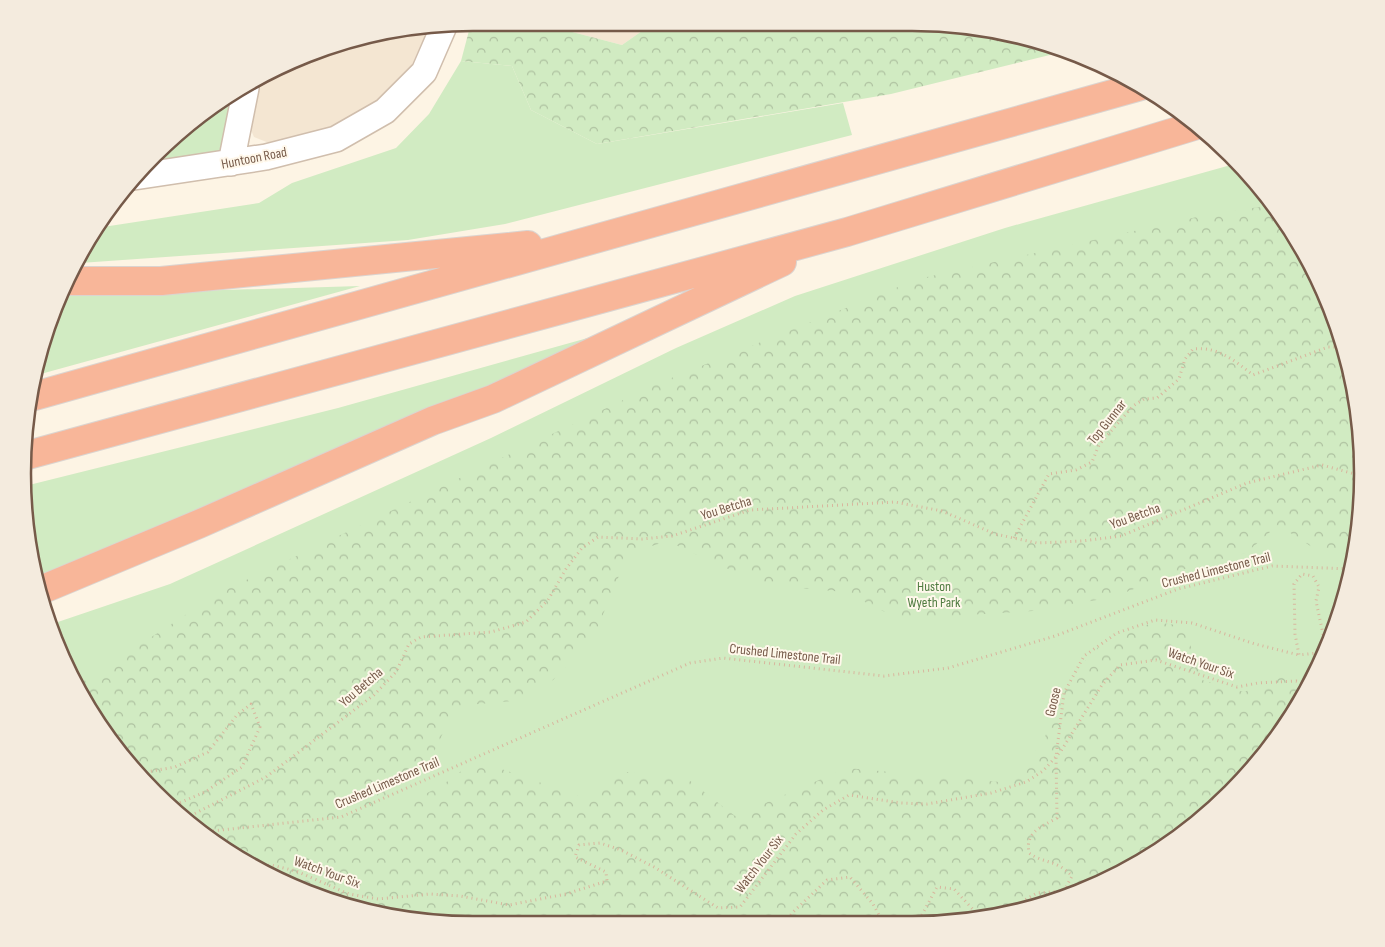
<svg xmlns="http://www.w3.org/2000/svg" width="1385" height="947" viewBox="0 0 1385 947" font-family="'Sofia Sans Condensed',sans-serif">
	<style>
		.residential { fill: #f4e6d2 }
		.green { fill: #d1ebc2 }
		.forest { fill: url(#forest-crowns) }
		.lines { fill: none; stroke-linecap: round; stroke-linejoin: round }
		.minor-casing { stroke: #d0bead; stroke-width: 28 }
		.highway-casing { stroke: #dbd4d0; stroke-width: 30 }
		.path { stroke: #d8b69e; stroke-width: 3; stroke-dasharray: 1 4; stroke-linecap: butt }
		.minor { stroke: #fff; stroke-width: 25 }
		.highway { stroke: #f8b699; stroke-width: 28 }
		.labels { text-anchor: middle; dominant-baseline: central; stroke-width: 4; stroke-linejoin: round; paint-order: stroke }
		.street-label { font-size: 14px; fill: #765a49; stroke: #fff8eb }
		.park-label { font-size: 14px; fill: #507c41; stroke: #fff8eb }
		.rim { fill: none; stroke: #765a49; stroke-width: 2.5 }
	</style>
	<defs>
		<pattern id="forest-crowns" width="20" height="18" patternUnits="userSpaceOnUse" patternTransform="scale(1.25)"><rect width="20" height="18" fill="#d1ebc2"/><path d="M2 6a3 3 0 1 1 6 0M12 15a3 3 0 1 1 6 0" fill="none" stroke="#aec1a0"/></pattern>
	</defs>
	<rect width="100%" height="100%" fill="#fdf4e4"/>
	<!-- residential -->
	<path class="residential" d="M 538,23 L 651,23 L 649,26 L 622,45 Z
		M 429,28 L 407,75 L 374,104 L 330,129 L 286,142 L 269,143 L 254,137 L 248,123 L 258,82 L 356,38 Z"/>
	<!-- green -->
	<path class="green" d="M 461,61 L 512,66 L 531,110 L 597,144 L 843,103 L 852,135 L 505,224 L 408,240 L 80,263 L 103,227 L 259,203 L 292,183 L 396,148 L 429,114 Z
		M 241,90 L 229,141 L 208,163 L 141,171 L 223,98 Z
		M 1238,163 L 1287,223 L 1328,301 L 1354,386 L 1362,474 L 1354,562 L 1328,646 L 1286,724 L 1230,793 L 1111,878 L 999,916 L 912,924 L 474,924 L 385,916 L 301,890 L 223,848 L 154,792 L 69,673 L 52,624 L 170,584 L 491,438 L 676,348 L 795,296 L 1005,228 Z
		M 360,286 L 37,375 L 60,295 Z
		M 627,327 L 42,594 L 31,561 L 29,485 L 338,408 Z"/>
	<!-- forest -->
	<path class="forest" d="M 471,23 L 538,23 L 622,45 L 649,26 L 651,23 L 912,23 L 999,31 L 1058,53 L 891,94 L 597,144 L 531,110 L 512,66 L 461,61 Z
		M 1271,205 C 1330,276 1360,381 1362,473 C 1363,498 1357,526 1355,552 L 1326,556 L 1278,525 L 1246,553 L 1181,570 L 1114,597 L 1033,611 L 899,619 L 845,592 L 776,586 L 723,567 L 667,541 L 628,554 L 592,641 L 553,680 L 512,701 L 456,706 L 431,758 L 387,787 L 387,813 L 441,786 L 476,760 L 584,798 L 627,772 L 689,780 L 735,816 L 847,768 L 1011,783 L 1044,740 L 1061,686 L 1103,642 L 1154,622 L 1184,626 L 1202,680 L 1244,692 L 1295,671 L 1310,681 L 1286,724 L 1230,793 L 1111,878 L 999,916 L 912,924 L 474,924 L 385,916 L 301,890 L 223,848 L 154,792 L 76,683 L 84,681 L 219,593 L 659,383 L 918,279 L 1197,217 Z"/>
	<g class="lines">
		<defs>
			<path id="minor" d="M 231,163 L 246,88
				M 134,177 L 266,157 L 336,139 L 385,111 L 424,72 L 444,26"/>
			<path id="highway" d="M 69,281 L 161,281 L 528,245
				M 31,397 L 1141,86
				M 28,455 L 847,232 L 1194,126
				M 41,590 L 199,524 L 432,421 L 493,399 L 782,262"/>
		</defs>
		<!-- minor casing -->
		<use href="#minor" class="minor-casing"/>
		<!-- highway casing -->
		<use href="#highway" class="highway-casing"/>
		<!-- path -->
		<path class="path" d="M 1014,538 L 1049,474 L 1076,470 L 1092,462 L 1099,445 L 1133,406 L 1144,399 L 1157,398 L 1179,379 L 1185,359 L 1193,349 C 1218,346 1235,361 1253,375 L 1328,347 L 1342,347
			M 1323,655 L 1317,653 L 1299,655 L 1295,634 L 1294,584 L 1302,574 L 1313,576 L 1319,587 L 1316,601 L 1323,634 L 1326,635 L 1335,624
			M 141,773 L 175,767 L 208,752 L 237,715 L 251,704 L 260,727 L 242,767 L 205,792 L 172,806
			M 186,818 L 266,777 L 374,695 L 396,672 L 409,644 L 421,637 L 491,632 L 526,622 L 548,600 L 566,569 L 582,548 L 598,537 L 642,539 L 672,536 L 750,510 L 895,502 L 942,511 L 995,534 L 1037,543 L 1082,541 L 1121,536 L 1247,483 L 1322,465 L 1362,476
			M 203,832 L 341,817 L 690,663 L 723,658 L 884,676 L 948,668 L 1055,636 L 1178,589 L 1272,566 L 1352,569
			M 258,867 L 271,865 L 296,871 L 349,894 L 378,899 L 430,894 L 460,896 L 509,905 L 566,894 L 607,881 L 606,872 L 575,857 L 579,845 L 600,843 L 621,850 L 654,867 L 718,908 L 740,907 L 796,834 L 823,810 L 849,795 L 901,803 L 927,804 L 991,793 L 1026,782 L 1043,771 L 1061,751 L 1102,685 L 1120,665 L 1156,660 L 1237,687 L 1258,683 L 1296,681 L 1308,684
			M 1022,908 L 1023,901 L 1037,893 L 1064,891 L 1072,876 C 1056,859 1044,864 1029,853 C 1025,832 1041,827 1057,818 L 1056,757 L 1064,693 L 1084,656 L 1117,633 L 1155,620 L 1192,623 L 1255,644 L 1299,655
			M 581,924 L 587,924
			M 786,924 L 792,913 L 827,880 L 850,877 L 873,904 L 884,924
			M 917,924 L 937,887 L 954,889 L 981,918"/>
		<!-- minor -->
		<use href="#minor" class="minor"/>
		<!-- highway -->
		<use href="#highway" class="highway"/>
	</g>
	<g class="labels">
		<!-- street labels -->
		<g class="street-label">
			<text transform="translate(254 158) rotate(-11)">Huntoon Road</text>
			<text transform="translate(1107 422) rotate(-51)">Top Gunnar</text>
			<text transform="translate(726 508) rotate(-17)">You Betcha</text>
			<text transform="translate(1135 516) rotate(-20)">You Betcha</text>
			<text transform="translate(1216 570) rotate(-14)">Crushed Limestone Trail</text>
			<text transform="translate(785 654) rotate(6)">Crushed Limestone Trail</text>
			<text transform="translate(1201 663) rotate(19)">Watch Your Six</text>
			<text transform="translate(361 687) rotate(-41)">You Betcha</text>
			<text transform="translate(1053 702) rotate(-76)">Goose</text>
			<text transform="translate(387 783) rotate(-23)">Crushed Limestone Trail</text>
			<text transform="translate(759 864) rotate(-52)">Watch Your Six</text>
			<text transform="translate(327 872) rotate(20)">Watch Your Six</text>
		</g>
		<!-- park labels -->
		<g class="park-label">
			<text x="934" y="586">Huston<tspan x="934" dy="16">Wyeth Park</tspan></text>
		</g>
	</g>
	<!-- crop -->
	<path d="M0 0H1385V947H0ZM473 31H912A442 442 0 0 1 1354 473V474A442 442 0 0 1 912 916H473A442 442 0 0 1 31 474V473A442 442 0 0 1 473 31Z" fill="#f4ebde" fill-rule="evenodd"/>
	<path class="rim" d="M473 31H912A442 442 0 0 1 1354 473V474A442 442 0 0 1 912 916H473A442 442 0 0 1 31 474V473A442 442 0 0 1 473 31Z"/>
</svg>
